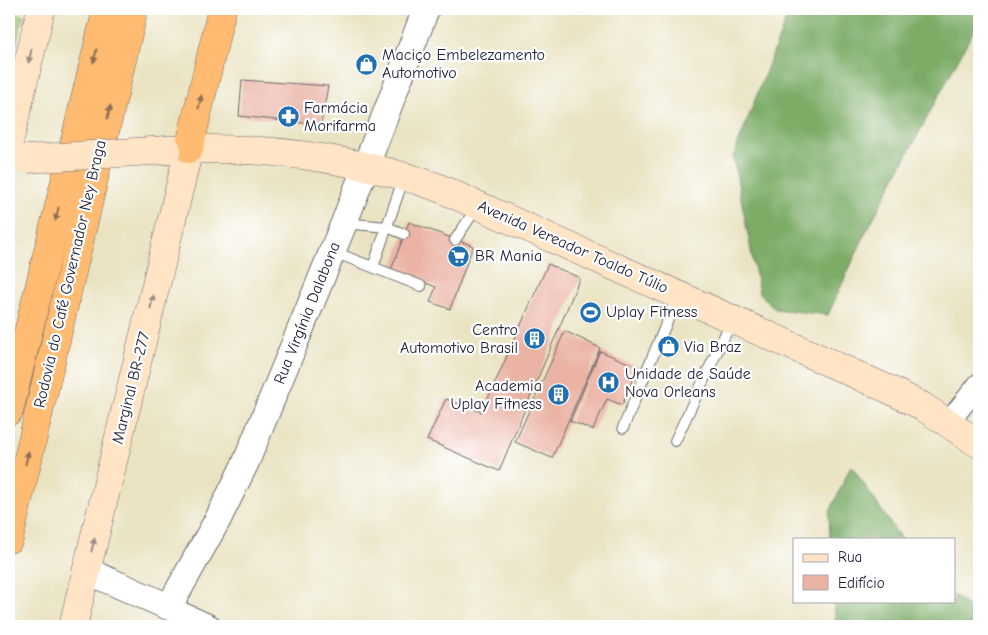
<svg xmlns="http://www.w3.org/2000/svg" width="988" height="635" viewBox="0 0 988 635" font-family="'Comic Neue',sans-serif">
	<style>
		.green { fill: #9bc775; stroke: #5e7458 }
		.forest { fill: #7cac66; stroke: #4f6750 }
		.building { fill: #ebb3a4 }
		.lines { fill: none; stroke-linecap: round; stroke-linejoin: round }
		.service-casing { stroke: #68666a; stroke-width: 12 }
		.minor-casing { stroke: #68666a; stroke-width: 23 }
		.tertiary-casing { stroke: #68666a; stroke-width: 28 }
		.secondary-casing { stroke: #68666a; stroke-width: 29 }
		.motorway-casing { stroke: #68666a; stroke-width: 29 }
		.service { stroke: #fff; stroke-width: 10 }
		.minor { stroke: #fff; stroke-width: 21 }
		.tertiary { stroke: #fff; stroke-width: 26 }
		.secondary { stroke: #ffe4c6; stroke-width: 28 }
		.motorway { stroke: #febb71; stroke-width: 28 }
		.secondary-bridge-casing { stroke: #68666a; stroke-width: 29; stroke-linecap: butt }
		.secondary-bridge { stroke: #ffe4c6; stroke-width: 28 }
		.oneway { fill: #9c8d87 }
		.oneway2 { fill: #906e56 }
		.labels { text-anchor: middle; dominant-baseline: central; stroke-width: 4.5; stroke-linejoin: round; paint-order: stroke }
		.poi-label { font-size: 16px; fill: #22223b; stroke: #fff; text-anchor: start }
		.street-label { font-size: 16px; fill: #22223b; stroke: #fff }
	</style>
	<rect width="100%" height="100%" fill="#fff"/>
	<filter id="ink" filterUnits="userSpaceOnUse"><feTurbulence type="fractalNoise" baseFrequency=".02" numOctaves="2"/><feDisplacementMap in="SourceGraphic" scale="10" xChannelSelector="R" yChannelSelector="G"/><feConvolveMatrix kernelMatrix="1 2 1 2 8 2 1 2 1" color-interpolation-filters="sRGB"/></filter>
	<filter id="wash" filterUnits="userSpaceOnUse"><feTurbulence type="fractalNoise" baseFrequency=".0096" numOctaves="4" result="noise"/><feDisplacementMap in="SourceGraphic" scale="20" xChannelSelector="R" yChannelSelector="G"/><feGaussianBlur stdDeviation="1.12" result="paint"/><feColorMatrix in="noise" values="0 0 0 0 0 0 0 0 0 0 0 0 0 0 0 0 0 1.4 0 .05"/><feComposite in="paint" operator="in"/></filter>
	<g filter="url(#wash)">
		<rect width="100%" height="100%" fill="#eae3c2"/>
		<!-- green -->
		<path class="green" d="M 9,10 L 23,16 L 9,74 Z"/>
		<!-- forest -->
		<path class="forest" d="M 790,9 L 979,9 L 979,33 L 976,26 L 867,230 L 828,315 L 775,309 L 759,292 L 733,157 Z
			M 851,465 L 901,539 L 830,539 L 829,514 Z
			M 954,595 L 979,616 L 979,626 L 836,626 L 834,601 L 954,601 Z"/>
		<g id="blocks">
			<!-- building -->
			<path class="building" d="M 242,80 L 328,86 L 321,125 L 239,116 Z
				M 409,222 L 473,246 L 450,309 L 430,302 L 436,287 L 391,270 Z
				M 548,264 L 580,278 L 499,471 L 427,440 L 446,399 L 482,412 Z
				M 565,331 L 600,348 L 552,458 L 515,442 Z
				M 600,351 L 638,367 L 622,405 L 607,399 L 593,430 L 570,421 Z"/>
		</g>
	</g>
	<g filter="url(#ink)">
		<use href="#blocks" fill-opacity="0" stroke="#68666a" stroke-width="1"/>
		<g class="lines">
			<defs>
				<path id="service" d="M 344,223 L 387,227 L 404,234
					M 455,240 L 477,207
					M 334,252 L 421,286
					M 373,267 L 404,177
					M 623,428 L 678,295
					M 675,441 L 732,320"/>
				<path id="minor" d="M 948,423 L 979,384
					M 169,607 L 211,626"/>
				<path id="tertiary" d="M 87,571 L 169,607 L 218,519 L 246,462 L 344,223 L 426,9"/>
				<path id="secondary" d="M 9,143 L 41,9
					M 167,150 C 257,145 352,157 437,187 L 890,390 L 922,406 L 979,444
					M 73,626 L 189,149"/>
				<path id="motorway" d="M 189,149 L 222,9
					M 9,411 L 107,9
					M 9,539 L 134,9"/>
			</defs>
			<!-- service casing -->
			<use href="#service" class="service-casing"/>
			<!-- minor casing -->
			<use href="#minor" class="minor-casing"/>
			<!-- tertiary casing -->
			<use href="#tertiary" class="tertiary-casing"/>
			<!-- secondary casing -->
			<use href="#secondary" class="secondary-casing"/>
			<!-- motorway casing -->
			<use href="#motorway" class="motorway-casing"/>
			<!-- service -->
			<use href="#service" class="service"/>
			<!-- minor -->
			<use href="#minor" class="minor"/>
			<!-- tertiary -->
			<use href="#tertiary" class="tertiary"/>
			<!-- secondary -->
			<use href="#secondary" class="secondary"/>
			<!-- motorway -->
			<use href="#motorway" class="motorway"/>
			<defs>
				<path id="secondary-bridge" d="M 27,159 L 167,150"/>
			</defs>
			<!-- secondary-bridge casing -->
			<use href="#secondary-bridge" class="secondary-bridge-casing"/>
			<!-- secondary-bridge -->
			<use href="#secondary-bridge" class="secondary-bridge"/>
		</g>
		<!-- one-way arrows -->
		<defs><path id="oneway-solid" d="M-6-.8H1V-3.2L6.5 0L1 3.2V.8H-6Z" transform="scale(1.25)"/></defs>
		<g class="oneway">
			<use href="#oneway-solid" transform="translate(30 56) rotate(103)"/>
			<use href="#oneway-solid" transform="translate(152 302) rotate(-76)"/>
			<use href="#oneway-solid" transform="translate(93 545) rotate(-76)"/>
		</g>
		<g class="oneway2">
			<use href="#oneway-solid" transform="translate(95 56) rotate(104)"/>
			<use href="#oneway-solid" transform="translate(200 102) rotate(-77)"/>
			<use href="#oneway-solid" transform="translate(109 112) rotate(-77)"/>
			<use href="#oneway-solid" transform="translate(57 214) rotate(104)"/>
			<use href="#oneway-solid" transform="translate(27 458) rotate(-77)"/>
		</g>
	</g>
	<!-- icons -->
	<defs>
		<symbol id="shop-disc" viewBox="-11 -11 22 22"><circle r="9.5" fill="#1f6fb2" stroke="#fff"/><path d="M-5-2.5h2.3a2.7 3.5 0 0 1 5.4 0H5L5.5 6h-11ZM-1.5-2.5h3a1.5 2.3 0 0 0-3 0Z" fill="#fff"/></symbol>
		<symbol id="pharmacy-disc" viewBox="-11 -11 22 22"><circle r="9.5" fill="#1f6fb2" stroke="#fff"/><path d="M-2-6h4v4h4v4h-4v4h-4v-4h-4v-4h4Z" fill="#fff"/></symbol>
		<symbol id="supermarket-disc" viewBox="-11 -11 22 22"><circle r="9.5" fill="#1f6fb2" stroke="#fff"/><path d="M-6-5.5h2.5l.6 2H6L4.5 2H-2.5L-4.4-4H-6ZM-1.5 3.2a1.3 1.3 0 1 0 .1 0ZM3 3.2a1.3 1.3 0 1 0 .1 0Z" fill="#fff"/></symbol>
		<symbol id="stadium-disc" viewBox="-11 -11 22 22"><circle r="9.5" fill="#1f6fb2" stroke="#fff"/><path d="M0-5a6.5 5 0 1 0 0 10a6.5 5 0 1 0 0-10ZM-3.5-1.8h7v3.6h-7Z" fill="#fff"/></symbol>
		<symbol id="building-disc" viewBox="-11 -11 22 22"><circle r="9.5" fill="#1f6fb2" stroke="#fff"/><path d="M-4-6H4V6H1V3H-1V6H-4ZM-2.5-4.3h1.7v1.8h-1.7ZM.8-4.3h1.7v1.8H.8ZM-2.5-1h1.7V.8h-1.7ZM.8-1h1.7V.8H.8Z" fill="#fff"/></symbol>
		<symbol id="hospital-disc" viewBox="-11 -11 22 22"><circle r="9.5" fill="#1f6fb2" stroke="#fff"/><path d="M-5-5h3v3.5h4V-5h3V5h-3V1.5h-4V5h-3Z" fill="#fff"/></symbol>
	</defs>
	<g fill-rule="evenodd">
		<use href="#shop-disc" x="354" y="52" width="25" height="25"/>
		<use href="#pharmacy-disc" x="276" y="104" width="25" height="25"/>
		<use href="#supermarket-disc" x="446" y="244" width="25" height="25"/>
		<use href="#stadium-disc" x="578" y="300" width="25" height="25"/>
		<use href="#building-disc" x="522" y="326" width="25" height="25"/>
		<use href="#shop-disc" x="656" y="334" width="25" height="25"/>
		<use href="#hospital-disc" x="596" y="370" width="25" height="25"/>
		<use href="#building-disc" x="546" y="382" width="25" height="25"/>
	</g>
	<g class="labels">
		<!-- poi labels -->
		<g class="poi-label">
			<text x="382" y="55">Maciço Embelezamento<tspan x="382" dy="18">Automotivo</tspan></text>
			<text x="304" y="108">Farmácia<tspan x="304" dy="18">Morifarma</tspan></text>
			<text x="475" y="256">BR Mania</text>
			<text x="606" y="312">Uplay Fitness</text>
			<text x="518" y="330" text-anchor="end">Centro<tspan x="518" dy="18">Automotivo Brasil</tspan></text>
			<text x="684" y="347">Via Braz</text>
			<text x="625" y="374">Unidade de Saúde<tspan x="625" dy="18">Nova Orleans</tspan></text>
			<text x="542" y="386" text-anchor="end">Academia<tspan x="542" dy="18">Uplay Fitness</tspan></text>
		</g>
		<!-- street labels -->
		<g class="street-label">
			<text transform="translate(573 247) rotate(24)">Avenida Vereador Toaldo Túlio</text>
			<text transform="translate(70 274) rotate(-77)">Rodovia do Café Governador Ney Braga</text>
			<text transform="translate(307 313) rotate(-68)">Rua Virgínia Dalabona</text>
			<text transform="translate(131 388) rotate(-76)">Marginal BR-277</text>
		</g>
	</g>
	<!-- margin -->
	<rect width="988" height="635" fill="none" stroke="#fff" stroke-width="30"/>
	<!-- legend -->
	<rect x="793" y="538" width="162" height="65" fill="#ffffff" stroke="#a7a7b1"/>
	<rect x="803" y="554" width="25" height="8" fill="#ffe4c6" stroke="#a7a7b1"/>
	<text x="838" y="562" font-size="15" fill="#22223b">Rua</text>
	<rect x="803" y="575" width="25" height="15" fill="#ebb3a4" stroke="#a7a7b1"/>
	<text x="838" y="588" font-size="15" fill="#22223b">Edifício</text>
</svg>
